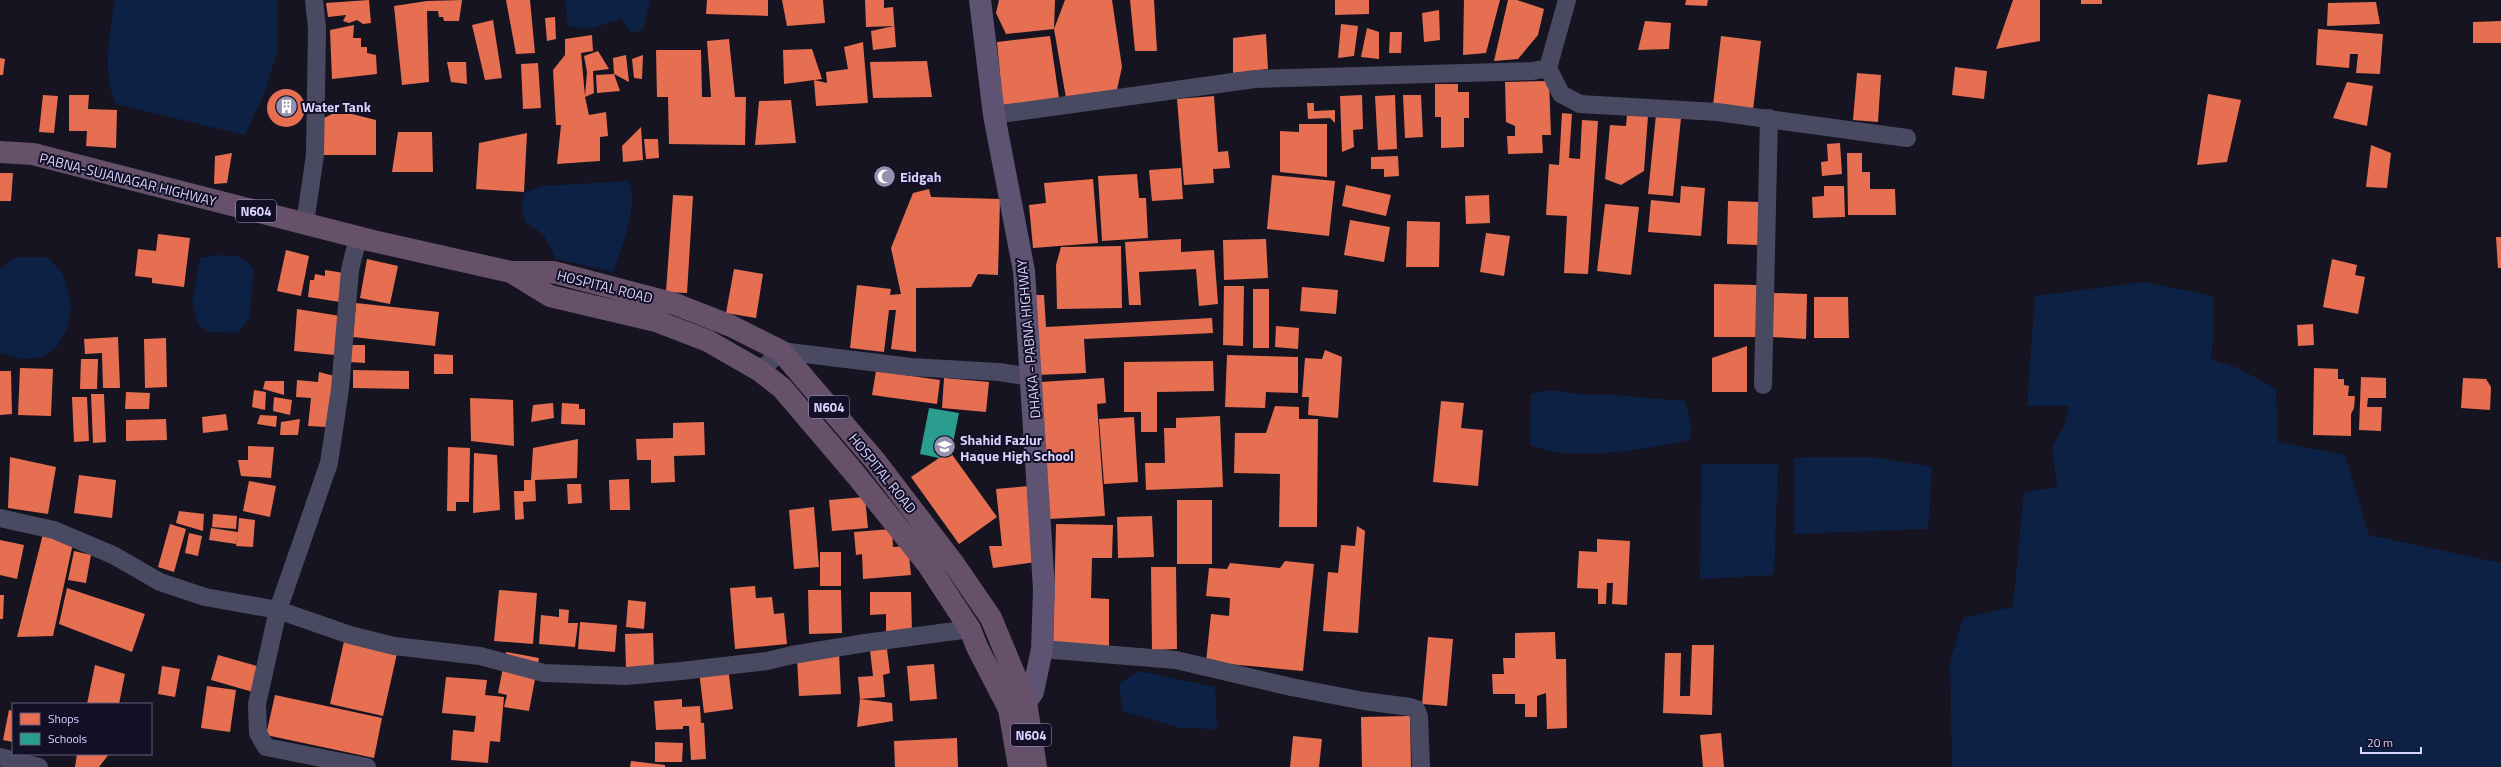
<svg xmlns="http://www.w3.org/2000/svg" width="2501" height="767" viewBox="0 0 2501 767" font-family="'Titillium Web',sans-serif">
	<style>
		.water { fill: #0d2144 }
		.shops { fill: #e76f51 }
		.schools { fill: #2a9d8f }
		.lines { fill: none; stroke-linecap: round; stroke-linejoin: round }
		.street { stroke: #4a4962; stroke-width: 18 }
		.primary { stroke: #5e5373; stroke-width: 22 }
		.highway { stroke: #67516a; stroke-width: 22 }
		.labels { text-anchor: middle; dominant-baseline: central; stroke-width: 4; stroke-linejoin: round; paint-order: stroke }
		.shield { fill: #130f26; stroke: #9e99be; stroke-width: 1 }
		.shield-label { font-size: 13px; font-weight: bold; fill: #d9d4ff }
		.poi-label { font-size: 14px; font-weight: bold; fill: #d9d4ff; stroke: #130f26; text-anchor: start }
		.street-label { font-size: 14px; fill: #d9d4ff; stroke: #130f26 }
	</style>
	<rect width="100%" height="100%" fill="#161421"/>
	<!-- water -->
	<path class="water" d="M 114,0 L 277,0 L 278,49 L 266,89 L 245,135 L 116,104 C 101,73 111,33 114,0 Z
		M 565,0 L 650,0 L 643,30 L 631,33 L 621,19 L 590,29 L 568,26 Z
		M 628,181 C 640,202 621,249 613,272 L 556,259 L 544,235 L 525,222 L 522,206 L 524,193 L 543,186 Z
		M 214,255 L 239,256 L 254,269 L 249,319 L 238,333 L 209,332 L 198,325 L 192,303 L 200,258 Z
		M 15,257 L 48,257 L 63,274 L 71,304 L 68,326 L 56,348 L 43,357 L 22,359 L 0,353 L 0,269 Z
		M 2143,282 L 2214,296 L 2214,328 L 2211,359 L 2238,368 L 2276,389 L 2278,442 L 2345,455 L 2369,535 L 2501,563 L 2501,767 L 1952,767 L 1950,662 L 1963,618 L 2013,607 L 2024,492 L 2057,487 L 2052,447 L 2063,428 L 2069,406 L 2027,406 L 2035,296 Z
		M 1551,390 L 1585,395 L 1604,394 L 1685,401 L 1691,425 L 1690,440 C 1645,449 1573,463 1530,445 L 1531,394 Z
		M 1810,457 L 1872,457 L 1932,467 L 1928,529 L 1794,534 L 1794,458 Z
		M 1702,464 L 1778,464 L 1774,575 L 1700,579 Z
		M 1138,671 L 1215,687 L 1217,729 L 1181,728 L 1122,711 L 1119,684 Z"/>
	<!-- shops -->
	<path class="shops" d="M 369,0 L 371,23 L 363,24 L 357,20 L 349,23 L 343,21 L 346,15 L 328,17 L 326,3 Z
		M 462,0 L 459,21 L 444,21 L 443,17 L 439,17 L 438,11 L 427,11 L 429,82 L 402,85 L 394,6 L 427,1 Z
		M 506,0 L 530,0 L 535,53 L 516,54 Z
		M 707,0 L 768,0 L 768,16 L 706,14 Z
		M 782,0 L 823,0 L 825,23 L 787,26 Z
		M 865,0 L 884,0 L 884,8 L 893,7 L 896,47 L 873,50 L 871,31 L 894,26 L 866,27 Z
		M 999,0 L 1055,0 L 1054,29 L 1065,0 L 1112,0 L 1122,67 L 1116,94 L 1066,98 L 1054,29 L 1006,34 L 996,13 Z
		M 1130,0 L 1154,0 L 1157,51 L 1135,51 Z
		M 1335,0 L 1369,0 L 1369,14 L 1335,15 Z
		M 1464,0 L 1500,0 L 1486,53 L 1463,55 Z
		M 1508,0 L 1517,0 L 1544,9 L 1538,35 L 1518,59 L 1494,61 Z
		M 1686,0 L 1708,0 L 1707,6 L 1685,5 Z
		M 2013,0 L 2040,0 L 2040,41 L 1996,49 Z
		M 2081,0 L 2102,0 L 2102,4 L 2081,4 Z
		M 2376,2 L 2380,24 L 2327,26 L 2328,3 Z
		M 1439,10 L 1440,40 L 1424,42 L 1422,13 Z
		M 555,17 L 556,39 L 547,41 L 545,18 Z
		M 493,20 L 502,78 L 485,80 L 472,25 Z
		M 1645,21 L 1671,23 L 1669,49 L 1638,50 Z
		M 2501,21 L 2501,43 L 2473,43 L 2473,22 Z
		M 1341,24 L 1358,26 L 1354,56 L 1338,58 Z
		M 354,25 L 353,38 L 361,38 L 361,47 L 367,47 L 367,53 L 376,55 L 377,74 L 332,79 L 330,30 Z
		M 1367,28 L 1379,32 L 1379,59 L 1361,57 Z
		M 2318,29 L 2383,34 L 2380,74 L 2356,73 L 2358,54 L 2350,54 L 2349,68 L 2316,65 Z
		M 1390,32 L 1402,32 L 1401,53 L 1389,53 Z
		M 1266,34 L 1268,69 L 1233,73 L 1233,38 Z
		M 592,35 L 593,51 L 581,53 L 585,96 L 587,72 L 584,56 L 598,51 L 609,69 L 593,71 L 594,93 L 585,97 L 589,115 L 606,112 L 608,136 L 600,137 L 600,161 L 557,164 L 561,125 L 556,125 L 553,70 L 565,55 L 565,39 Z
		M 1050,36 L 1059,98 L 1003,106 L 997,42 Z
		M 1721,36 L 1761,41 L 1753,110 L 1713,105 Z
		M 729,39 L 735,97 L 746,97 L 745,145 L 669,144 L 668,97 L 657,97 L 656,50 L 701,50 L 702,97 L 711,97 L 707,41 Z
		M 863,42 L 868,103 L 816,106 L 814,80 L 827,83 L 826,72 L 848,69 L 844,47 Z
		M 812,49 L 822,79 L 784,84 L 783,50 Z
		M 626,55 L 629,82 L 614,74 L 613,58 Z
		M 643,55 L 642,79 L 634,78 L 632,59 Z
		M 0,58 L 5,59 L 3,75 L 0,75 Z
		M 927,61 L 932,97 L 873,98 L 870,62 Z
		M 447,62 L 466,62 L 467,84 L 451,82 Z
		M 538,63 L 541,108 L 523,109 L 521,64 Z
		M 1955,67 L 1987,71 L 1984,99 L 1952,95 Z
		M 1857,73 L 1881,75 L 1878,122 L 1853,120 Z
		M 614,74 L 620,91 L 597,93 L 596,75 Z
		M 1549,81 L 1551,135 L 1542,135 L 1543,153 L 1508,154 L 1507,136 L 1515,136 L 1515,126 L 1506,122 L 1505,82 Z
		M 2347,82 L 2373,86 L 2367,126 L 2333,118 Z
		M 1435,84 L 1458,84 L 1458,92 L 1469,92 L 1469,118 L 1464,118 L 1464,147 L 1441,148 L 1441,117 L 1435,117 Z
		M267 108a19 19 0 1 1 38 0a19 19 0 1 1-38 0Z
		M 2208,94 L 2241,100 L 2227,162 L 2197,165 Z
		M 43,95 L 58,96 L 54,133 L 39,132 Z
		M 69,95 L 89,95 L 88,109 L 117,110 L 116,148 L 86,146 L 87,131 L 69,131 Z
		M 1362,95 L 1363,129 L 1353,130 L 1354,147 L 1342,152 L 1340,96 Z
		M 1395,95 L 1397,149 L 1378,150 L 1375,96 Z
		M 1403,95 L 1421,95 L 1423,137 L 1405,138 Z
		M 1214,96 L 1218,152 L 1228,151 L 1230,168 L 1213,169 L 1214,183 L 1184,185 L 1177,99 Z
		M 791,100 L 796,143 L 755,145 L 759,101 Z
		M 1307,103 L 1314,103 L 1314,111 L 1335,110 L 1335,123 L 1330,118 L 1308,119 Z
		M 1562,113 L 1572,114 L 1569,158 L 1580,159 L 1582,120 L 1598,121 L 1588,274 L 1564,273 L 1567,216 L 1546,215 L 1549,164 L 1559,165 Z
		M 332,114 L 352,114 L 376,120 L 376,155 L 318,155 L 318,121 Z
		M 1627,115 L 1648,116 L 1644,171 L 1621,185 L 1605,179 L 1610,125 L 1626,126 Z
		M 1656,115 L 1681,118 L 1673,196 L 1648,194 Z
		M 1299,124 L 1327,124 L 1327,177 L 1280,172 L 1280,131 L 1299,132 Z
		M 641,127 L 643,160 L 623,162 L 622,146 Z
		M 398,132 L 432,132 L 433,172 L 392,172 Z
		M 527,133 L 524,192 L 476,189 L 479,143 Z
		M 644,139 L 658,139 L 659,158 L 646,159 Z
		M 1840,143 L 1842,174 L 1822,176 L 1821,162 L 1828,161 L 1827,144 Z
		M 2371,145 L 2391,153 L 2387,188 L 2366,187 Z
		M 232,153 L 227,183 L 214,184 L 215,156 Z
		M 1847,153 L 1862,153 L 1862,172 L 1870,172 L 1870,189 L 1895,189 L 1896,215 L 1848,215 Z
		M 1398,156 L 1399,176 L 1384,177 L 1384,169 L 1371,169 L 1371,157 Z
		M 1181,168 L 1183,199 L 1152,201 L 1149,170 Z
		M 0,173 L 13,173 L 11,201 L 0,201 Z
		M 1137,174 L 1139,198 L 1146,198 L 1148,238 L 1102,241 L 1098,176 Z
		M 1272,175 L 1335,181 L 1329,236 L 1267,229 Z
		M 1093,179 L 1098,243 L 1033,248 L 1029,205 L 1046,203 L 1044,183 Z
		M 1346,185 L 1391,195 L 1386,216 L 1342,206 Z
		M 1681,186 L 1705,188 L 1701,236 L 1648,232 L 1651,200 L 1680,203 Z
		M 1824,186 L 1844,186 L 1845,217 L 1813,218 L 1812,197 L 1824,196 Z
		M 929,189 L 931,197 L 1000,199 L 998,275 L 978,274 L 971,287 L 916,288 L 916,352 L 891,349 L 896,310 L 889,310 L 884,352 L 850,348 L 857,285 L 891,289 L 890,295 L 901,294 L 891,248 L 913,193 Z
		M 673,195 L 693,196 L 687,293 L 666,292 Z
		M 1489,195 L 1490,223 L 1466,224 L 1465,196 Z
		M 1728,201 L 1759,202 L 1758,245 L 1727,244 Z
		M 1605,204 L 1639,207 L 1631,275 L 1597,271 Z
		M 1350,220 L 1390,227 L 1384,262 L 1344,255 Z
		M 1407,221 L 1440,222 L 1439,267 L 1406,267 Z
		M 1486,233 L 1510,236 L 1504,276 L 1480,272 Z
		M 158,234 L 190,238 L 184,287 L 152,283 L 152,278 L 135,276 L 138,249 L 156,251 Z
		M 2496,237 L 2501,237 L 2501,268 L 2498,268 Z
		M 1181,239 L 1181,252 L 1214,250 L 1218,304 L 1199,306 L 1196,269 L 1139,272 L 1141,305 L 1129,305 L 1125,242 Z
		M 1266,239 L 1268,278 L 1224,280 L 1223,240 Z
		M 1121,246 L 1122,308 L 1057,309 L 1056,265 L 1061,247 Z
		M 286,250 L 309,256 L 301,296 L 277,291 Z
		M 367,259 L 398,266 L 390,304 L 360,298 Z
		M 2332,259 L 2357,265 L 2355,275 L 2365,277 L 2358,314 L 2323,307 Z
		M 734,269 L 763,274 L 756,318 L 726,313 Z
		M 325,270 L 344,273 L 340,302 L 308,297 L 310,280 L 314,280 L 315,274 L 325,276 Z
		M 1714,284 L 1757,285 L 1757,337 L 1714,337 Z
		M 1224,286 L 1244,286 L 1243,346 L 1223,345 Z
		M 1302,287 L 1338,290 L 1336,314 L 1300,311 Z
		M 1253,289 L 1269,289 L 1269,348 L 1253,348 Z
		M 1774,293 L 1807,294 L 1806,339 L 1772,337 Z
		M 1033,295 L 1044,295 L 1046,327 L 1212,318 L 1213,333 L 1084,339 L 1086,373 L 1037,375 Z
		M 1814,297 L 1848,297 L 1849,338 L 1814,338 Z
		M 356,303 L 439,312 L 435,346 L 353,337 Z
		M 297,309 L 340,316 L 335,355 L 294,351 Z
		M 2313,324 L 2314,345 L 2298,346 L 2297,325 Z
		M 1276,326 L 1299,328 L 1298,349 L 1275,347 Z
		M 118,337 L 120,388 L 103,388 L 102,353 L 85,354 L 84,339 Z
		M 166,338 L 167,387 L 145,388 L 144,339 Z
		M 350,345 L 365,345 L 365,363 L 350,362 Z
		M 1747,346 L 1747,392 L 1712,392 L 1712,358 Z
		M 1325,350 L 1342,357 L 1338,418 L 1308,415 L 1309,397 L 1302,397 L 1305,358 L 1322,359 Z
		M 434,354 L 453,355 L 453,374 L 434,374 Z
		M 1227,355 L 1298,357 L 1298,393 L 1266,392 L 1265,408 L 1225,407 Z
		M 81,359 L 98,359 L 97,389 L 80,389 Z
		M 1213,361 L 1214,391 L 1157,392 L 1157,432 L 1141,432 L 1141,412 L 1124,412 L 1124,362 Z
		M 20,368 L 53,369 L 51,416 L 18,415 Z
		M 2314,368 L 2338,369 L 2338,379 L 2344,379 L 2344,385 L 2349,386 L 2348,396 L 2355,396 L 2354,408 L 2351,414 L 2351,436 L 2313,435 Z
		M 353,370 L 409,371 L 409,389 L 353,388 Z
		M 0,371 L 11,371 L 12,414 L 0,415 Z
		M 876,371 L 940,380 L 937,404 L 872,395 Z
		M 319,372 L 334,376 L 327,427 L 308,426 L 311,398 L 296,397 L 297,380 L 318,382 Z
		M 2361,377 L 2386,378 L 2386,398 L 2368,398 L 2367,407 L 2382,407 L 2381,431 L 2359,430 Z
		M 944,378 L 989,382 L 986,412 L 942,408 Z
		M 1104,378 L 1106,403 L 1097,404 L 1105,516 L 1049,519 L 1040,382 Z
		M 2463,378 L 2486,379 L 2491,387 L 2490,410 L 2461,408 Z
		M 265,381 L 284,381 L 284,395 L 263,389 Z
		M 254,390 L 266,392 L 265,410 L 252,407 Z
		M 126,392 L 150,393 L 149,409 L 125,409 Z
		M 91,394 L 104,394 L 106,442 L 93,443 Z
		M 72,397 L 87,397 L 89,441 L 74,442 Z
		M 274,397 L 292,400 L 290,415 L 273,411 Z
		M 470,398 L 513,400 L 514,446 L 471,441 Z
		M 1441,401 L 1464,403 L 1461,428 L 1483,430 L 1478,486 L 1433,482 Z
		M 553,403 L 554,418 L 531,422 L 533,405 Z
		M 562,403 L 579,404 L 579,409 L 585,409 L 585,425 L 561,424 Z
		M 1275,406 L 1299,407 L 1299,419 L 1318,419 L 1317,527 L 1279,527 L 1280,474 L 1234,473 L 1235,433 L 1266,433 Z
		M 226,414 L 228,430 L 203,433 L 202,417 Z
		M 260,415 L 277,416 L 276,427 L 257,424 Z
		M 1220,416 L 1223,487 L 1146,490 L 1145,463 L 1165,463 L 1164,428 L 1176,428 L 1176,418 Z
		M 1134,417 L 1138,482 L 1104,484 L 1099,419 Z
		M 166,419 L 167,440 L 126,441 L 126,420 Z
		M 300,419 L 298,435 L 280,435 L 281,422 Z
		M 704,422 L 705,455 L 674,456 L 675,482 L 651,483 L 651,460 L 637,460 L 636,439 L 673,438 L 673,423 Z
		M 578,439 L 577,478 L 535,480 L 536,501 L 523,502 L 524,519 L 515,520 L 514,491 L 524,491 L 524,480 L 531,480 L 533,448 Z
		M 248,446 L 274,447 L 271,478 L 241,476 L 238,460 L 248,460 Z
		M 448,447 L 470,448 L 469,502 L 456,502 L 456,511 L 447,511 Z
		M 474,453 L 497,455 L 500,510 L 473,513 Z
		M 951,453 L 997,517 L 959,544 L 911,477 L 939,458 Z
		M 10,457 L 56,467 L 48,514 L 8,508 Z
		M 79,475 L 116,480 L 112,518 L 74,513 Z
		M 629,479 L 630,510 L 610,510 L 609,480 Z
		M 249,481 L 276,486 L 270,517 L 243,511 Z
		M 567,484 L 581,484 L 582,503 L 568,504 Z
		M 1028,486 L 1036,562 L 993,568 L 989,546 L 1002,546 L 996,489 Z
		M 865,497 L 868,528 L 832,531 L 829,500 Z
		M 1177,500 L 1212,500 L 1212,564 L 1177,564 Z
		M 814,507 L 819,567 L 794,569 L 789,510 Z
		M 179,511 L 204,514 L 203,531 L 176,523 Z
		M 213,514 L 237,516 L 236,529 L 212,527 Z
		M 1152,516 L 1154,557 L 1118,558 L 1117,517 Z
		M 239,518 L 255,520 L 253,547 L 236,546 L 238,534 L 236,544 L 209,540 L 211,528 L 238,532 Z
		M 170,524 L 186,529 L 174,572 L 158,567 Z
		M 1056,524 L 1113,525 L 1112,558 L 1092,558 L 1091,598 L 1109,599 L 1109,647 L 1053,646 Z
		M 1357,526 L 1365,531 L 1358,633 L 1323,631 L 1328,572 L 1338,573 L 1341,545 L 1355,546 Z
		M 892,529 L 893,547 L 908,546 L 911,575 L 863,579 L 862,554 L 856,555 L 854,532 Z
		M 189,533 L 202,536 L 198,556 L 185,553 Z
		M 43,534 L 73,543 L 53,636 L 17,637 Z
		M 1597,539 L 1630,541 L 1627,605 L 1612,604 L 1613,583 L 1607,583 L 1606,604 L 1598,604 L 1598,589 L 1577,588 L 1579,551 L 1597,552 Z
		M 0,540 L 24,545 L 17,579 L 0,575 Z
		M 74,551 L 91,555 L 86,583 L 68,580 Z
		M 820,552 L 841,552 L 841,586 L 820,586 Z
		M 1285,561 L 1314,564 L 1303,671 L 1206,662 L 1211,614 L 1229,616 L 1230,598 L 1206,596 L 1209,568 L 1227,569 L 1230,563 L 1280,568 Z
		M 1151,567 L 1176,567 L 1177,649 L 1152,650 Z
		M 755,586 L 756,598 L 772,597 L 774,614 L 784,613 L 787,644 L 735,649 L 730,588 Z
		M 67,588 L 145,614 L 132,652 L 59,624 Z
		M 499,590 L 537,593 L 533,644 L 494,641 Z
		M 808,590 L 841,590 L 842,633 L 809,634 Z
		M 870,592 L 911,592 L 912,633 L 886,633 L 886,614 L 870,615 Z
		M 0,595 L 4,595 L 3,619 L 0,619 Z
		M 628,600 L 646,602 L 644,629 L 626,627 Z
		M 559,609 L 569,610 L 568,623 L 578,623 L 575,647 L 539,644 L 541,615 L 559,617 Z
		M 580,622 L 617,625 L 615,652 L 578,649 Z
		M 1555,632 L 1556,659 L 1566,659 L 1567,728 L 1547,729 L 1546,693 L 1537,696 L 1537,717 L 1525,717 L 1525,704 L 1515,704 L 1515,694 L 1493,694 L 1492,674 L 1504,674 L 1503,658 L 1515,658 L 1515,633 Z
		M 653,633 L 654,668 L 626,669 L 625,634 Z
		M 345,637 L 398,649 L 383,716 L 330,704 Z
		M 1428,637 L 1453,639 L 1447,706 L 1422,704 Z
		M 1692,645 L 1714,645 L 1712,715 L 1663,713 L 1665,653 L 1681,653 L 1680,696 L 1690,696 Z
		M 887,649 L 890,673 L 883,675 L 885,697 L 860,699 L 892,703 L 893,721 L 857,727 L 860,699 L 858,677 L 873,676 L 870,650 Z
		M 506,652 L 539,658 L 529,711 L 504,707 L 507,695 L 498,693 Z
		M 839,653 L 841,694 L 799,696 L 797,658 Z
		M 218,655 L 260,667 L 253,692 L 211,680 Z
		M 934,664 L 937,699 L 910,701 L 907,666 Z
		M 95,665 L 125,674 L 119,704 L 87,704 Z
		M 162,666 L 180,669 L 175,697 L 158,694 Z
		M 728,667 L 733,709 L 704,713 L 699,671 Z
		M 446,677 L 487,680 L 485,695 L 504,697 L 500,742 L 490,741 L 488,763 L 451,760 L 453,730 L 474,732 L 476,716 L 442,713 Z
		M 207,686 L 236,690 L 230,732 L 201,728 Z
		M 275,695 L 382,718 L 374,758 L 266,735 Z
		M 682,699 L 682,707 L 700,706 L 701,723 L 704,723 L 706,759 L 691,760 L 689,726 L 683,726 L 683,729 L 656,730 L 654,701 Z
		M 9,710 L 13,711 L 13,742 L 3,740 Z
		M 1410,716 L 1411,767 L 1362,767 L 1361,717 Z
		M 1721,733 L 1724,767 L 1703,767 L 1700,735 Z
		M 1293,736 L 1322,739 L 1319,767 L 1290,767 Z
		M 957,738 L 958,767 L 895,767 L 894,741 Z
		M 655,742 L 683,743 L 682,762 L 655,762 Z
		M 77,754 L 109,754 L 99,767 L 75,767 Z
		M 631,761 L 665,765 L 665,767 L 630,767 Z"/>
	<!-- schools -->
	<path class="schools" d="M 929,408 L 959,413 L 951,453 L 939,458 L 920,454 Z"/>
	<g class="lines">
		<!-- street -->
		<path class="street" d="M 1548,68 L 1561,94 L 1580,104 L 1717,112 L 1907,138
			M 994,115 L 1255,79 L 1533,71 L 1548,68 L 1567,0
			M 305,223 L 315,155 L 317,28 L 314,0
			M 358,237 L 350,270 L 340,389 L 329,463 L 278,610 L 257,704 L 258,733 L 266,747 L 367,767
			M 760,371 L 781,351 L 911,367 L 999,372 L 1032,377
			M 1763,385 L 1769,118
			M 0,518 L 54,530 L 113,555 L 160,582 L 205,597 L 278,610 L 350,635 L 394,646 L 480,656 L 544,673 L 626,676 L 681,671 L 767,661 L 792,655 L 865,643 L 970,629
			M 1042,649 L 1176,660 L 1291,687 L 1364,701 L 1410,707 L 1416,709 L 1419,717 L 1421,767
			M 0,757 L 39,767"/>
		<!-- primary -->
		<path class="primary" d="M 980,0 L 994,115 L 1024,271 L 1044,589 L 1042,649 L 1033,692 L 1026,702 L 1010,708"/>
		<!-- highway -->
		<path class="highway" d="M 0,152 L 33,154 L 373,241 L 511,272 L 553,272 L 675,304 L 731,326 L 781,351 L 876,462 L 954,564 L 991,618 L 1026,702 L 1036,767
			M 511,272 L 550,296 L 656,321 L 708,341 L 760,371 L 782,388 L 856,475 L 928,565 L 970,629 L 977,647 L 1009,709 L 1019,767"/>
	</g>
	<!-- icons -->
	<defs>
		<symbol id="building-disc" viewBox="-11 -11 22 22"><circle r="9.5" fill="#9591b1" stroke="#130f26"/><path d="M-4-6H4V6H1V3H-1V6H-4ZM-2.5-4.3h1.7v1.8h-1.7ZM.8-4.3h1.7v1.8H.8ZM-2.5-1h1.7V.8h-1.7ZM.8-1h1.7V.8H.8Z" fill="#fff"/></symbol>
		<symbol id="mosque-disc" viewBox="-11 -11 22 22"><circle r="9.5" fill="#9591b1" stroke="#130f26"/><path d="M3.5-4.9A6 6 0 1 0 3.5 4.9A5 5 0 1 1 3.5-4.9Z" fill="#fff"/></symbol>
		<symbol id="school-disc" viewBox="-11 -11 22 22"><circle r="9.5" fill="#9591b1" stroke="#130f26"/><path d="M0-5L7-2L0 1L-7-2ZM-4 1L0 2.5L4 1V4Q0 6-4 4Z" fill="#fff"/></symbol>
	</defs>
	<g fill-rule="evenodd">
		<use href="#building-disc" x="274" y="94" width="25" height="25"/>
		<use href="#mosque-disc" x="872" y="164" width="25" height="25"/>
		<use href="#school-disc" x="932" y="434" width="25" height="25"/>
	</g>
	<g class="labels">
		<!-- shield labels -->
		<g class="shield">
			<rect x="236" y="200" width="40" height="22" rx="3"/>
			<rect x="809" y="396" width="40" height="22" rx="3"/>
			<rect x="1011" y="724" width="40" height="22" rx="3"/>
		</g>
		<g class="shield-label">
			<text x="256" y="211">N604</text>
			<text x="829" y="407">N604</text>
			<text x="1031" y="735">N604</text>
		</g>
		<!-- poi labels -->
		<g class="poi-label">
			<text x="302" y="106">Water Tank</text>
			<text x="900" y="176">Eidgah</text>
			<text x="960" y="439">Shahid Fazlur<tspan x="960" dy="16">Haque High School</tspan></text>
		</g>
		<!-- street labels -->
		<g class="street-label">
			<text transform="translate(128 179) rotate(14)">PABNA-SUJANAGAR HIGHWAY</text>
			<text transform="translate(605 286) rotate(14)">HOSPITAL ROAD</text>
			<text transform="translate(1028 339) rotate(-95)">DHAKA - PABNA HIGHWAY</text>
			<text transform="translate(883 473) rotate(51)">HOSPITAL ROAD</text>
		</g>
	</g>
	<!-- legend -->
	<rect x="12" y="703" width="140" height="52" fill="#130f26" stroke="#625e7d"/>
	<rect x="20" y="713" width="20" height="12" fill="#e76f51" stroke="#625e7d"/>
	<text x="48" y="723" font-size="12" fill="#d9d4ff">Shops</text>
	<rect x="20" y="733" width="20" height="12" fill="#2a9d8f" stroke="#625e7d"/>
	<text x="48" y="743" font-size="12" fill="#d9d4ff">Schools</text>
	<!-- scale -->
	<path d="M2361 747v6h60v-6" fill="none" stroke="#d9d4ff" stroke-width="2"/>
	<text x="2367" y="747" font-size="12" fill="#d9d4ff" stroke="#130f26" stroke-width="3" paint-order="stroke">20 m</text>
</svg>
